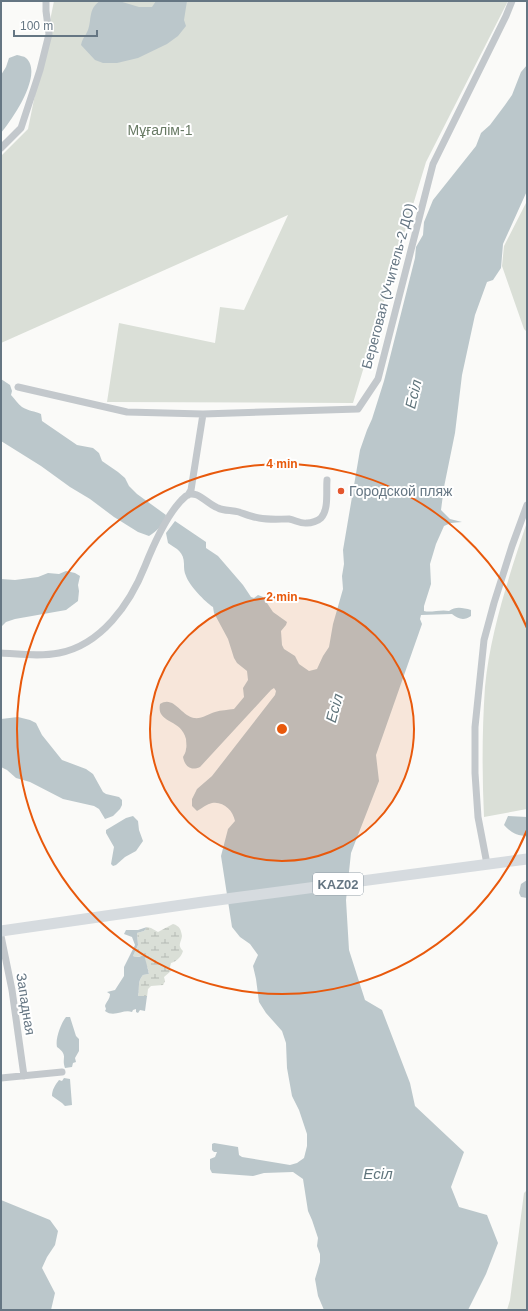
<svg xmlns="http://www.w3.org/2000/svg" width="528" height="1311" viewBox="0 0 528 1311" font-family="Arial,sans-serif">
	<style>
		.wetland { fill: url(#wetland-marsh) }
		.garden { fill: #dadfd7 }
		.water { fill: #bbc7cb }
		.lines { fill: none; stroke-linecap: round; stroke-linejoin: round }
		.minor { stroke: #c3c8cc; stroke-width: 7 }
		.highway { stroke: #d6dbdf; stroke-width: 11 }
		.ring { fill: none; stroke: #e8590c; stroke-width: 2 }
		.poi-dot { fill: #e4572e; stroke: #fff; stroke-width: 1.5 }
		.labels { text-anchor: middle; dominant-baseline: central; stroke-width: 4; stroke-linejoin: round; paint-order: stroke }
		.shield { fill: #fff; stroke: #939fa8; stroke-width: 1 }
		.shield-label { font-size: 13px; font-weight: bold; fill: #657683 }
		.park-label { font-size: 14px; fill: #687a64; stroke: #fff }
		.street-label { font-size: 14px; fill: #657683; stroke: #fff }
		.poi-label { font-size: 14px; fill: #657683; stroke: #fff; text-anchor: start }
		.water-label { font-size: 15px; font-style: italic; fill: #60757c; stroke: #fff }
		.centre { fill: #e8590c; stroke: #fff; stroke-width: 2 }
		.ring-label { font-size: 12px; text-anchor: middle; font-weight: bold; fill: #e8590c; stroke: #fff; stroke-width: 4; stroke-linejoin: round; paint-order: stroke }
	</style>
	<defs>
		<pattern id="wetland-marsh" width="20" height="14" patternUnits="userSpaceOnUse"><rect width="20" height="14" fill="#dadfd7"/><path d="M1 5h8M5 5V1M11 12h8M15 12V8" fill="none" stroke="#b4b9b4"/></pattern>
	</defs>
	<rect width="100%" height="100%" fill="#fafaf8"/>
	<!-- wetland -->
	<path class="wetland" d="M 173,924 C 180,926 181,930 182,936 C 181,943 177,945 183,951 C 181,957 177,961 171,963 L 170,967 L 171,971 L 164,977 L 165,981 L 163,985 L 151,986 L 148,989 L 147,997 L 138,996 C 140,987 137,982 143,975 L 149,974 C 149,968 144,961 140,956 L 136,957 L 133,956 L 138,945 L 137,933 L 144,931 L 147,927 L 151,928 L 158,932 Z"/>
	<!-- garden -->
	<path class="garden" d="M 54,1 L 508,1 L 426,162 L 353,403 L 107,402 L 119,323 L 215,343 L 220,307 L 244,310 L 288,215 L 1,343 L 1,156 L 28,129 Z
		M 527,201 L 527,332 L 524,329 L 502,266 L 504,246 Z
		M 527,522 L 527,809 L 484,817 C 482,774 482,730 485,687 C 490,632 510,573 527,522 Z
		M 527,1190 L 527,1310 L 507,1310 L 510,1300 L 524,1193 Z"/>
	<!-- water -->
	<path class="water" d="M 100,1 L 119,1 L 139,7 L 152,7 L 156,1 L 187,1 L 184,20 L 186,26 L 178,36 L 167,44 L 138,58 L 117,63 L 103,63 L 95,60 L 81,45 C 83,37 85,37 88,30 C 92,19 88,9 100,1 Z
		M 17,55 C 20,56 24,56 26,58 C 44,74 12,120 1,133 L 1,75 L 6,67 L 9,58 Z
		M 527,65 L 527,191 L 503,244 L 501,268 L 493,280 L 487,282 L 475,315 L 462,375 L 455,433 L 444,487 L 441,510 L 450,519 L 462,522 L 451,523 L 444,526 L 436,544 L 430,564 L 431,584 L 424,606 L 424,611 C 431,613 441,609 449,611 C 456,606 463,608 471,610 L 471,616 C 464,621 458,619 452,614 L 421,615 L 420,619 L 422,624 L 376,755 L 379,781 L 351,853 L 346,900 L 349,950 L 365,1000 L 382,1010 L 410,1083 L 415,1106 L 464,1152 L 451,1187 L 459,1207 L 487,1215 L 498,1243 L 486,1274 L 468,1310 L 324,1310 L 318,1296 L 315,1279 L 320,1262 L 320,1254 L 317,1246 L 318,1238 L 312,1220 L 308,1211 L 303,1179 L 293,1172 L 264,1173 L 253,1176 L 212,1173 L 210,1169 L 210,1159 L 215,1157 L 217,1152 L 214,1152 L 212,1150 L 212,1144 L 214,1143 L 238,1147 L 239,1155 L 242,1157 L 290,1165 L 297,1163 L 304,1158 L 307,1146 L 307,1134 L 299,1110 L 292,1096 L 287,1068 L 286,1043 L 282,1031 L 266,1013 L 259,1002 L 256,979 L 253,966 L 258,955 L 250,944 L 240,937 L 232,927 L 221,856 L 228,829 L 235,821 C 233,810 223,801 212,803 C 207,804 202,808 197,811 L 192,806 L 192,799 L 197,789 L 212,776 L 275,695 L 276,691 L 274,688 L 271,690 L 200,767 C 191,771 185,767 183,757 C 184,755 186,752 186,749 C 187,746 186,742 186,739 C 181,718 156,724 160,704 C 174,695 181,716 194,718 C 202,719 208,714 215,712 C 221,710 228,710 234,709 L 244,697 L 243,688 L 248,680 L 247,671 L 237,663 L 234,658 L 228,639 L 214,613 L 213,607 C 205,602 189,585 186,576 C 184,572 184,568 184,564 C 184,552 177,549 168,543 L 166,533 L 175,521 L 206,542 L 206,548 L 218,556 L 243,585 L 251,597 L 254,598 L 258,595 L 263,597 L 273,612 L 287,622 L 286,625 L 281,631 L 282,645 L 284,649 L 295,656 L 299,664 L 309,671 L 317,669 L 323,656 L 329,647 L 333,624 L 343,589 L 342,576 L 344,564 L 343,550 L 360,450 L 367,430 L 372,419 L 384,381 L 415,258 L 416,247 L 423,235 L 424,222 L 433,200 L 476,146 L 481,133 L 490,125 L 505,105 L 512,95 L 521,72 Z
		M 1,379 L 10,385 L 12,391 L 11,395 C 15,399 18,404 22,407 C 28,411 35,411 41,414 L 42,421 L 77,445 L 93,448 L 99,453 L 102,461 L 118,472 L 125,478 L 129,486 L 137,494 L 166,515 C 164,524 156,532 149,536 L 138,532 L 114,517 L 90,499 L 70,487 L 41,466 L 1,441 Z
		M 66,571 L 75,573 L 80,576 L 78,585 L 79,591 L 78,601 L 66,610 L 15,619 L 6,622 L 1,627 L 1,579 L 15,580 L 38,577 L 48,573 L 59,574 Z
		M 18,717 L 30,720 L 36,723 L 42,735 L 62,760 L 86,769 L 93,774 L 103,792 L 106,794 L 119,797 L 122,800 L 122,805 L 120,809 L 113,816 L 105,819 L 99,809 L 94,806 L 63,799 L 30,782 L 16,778 L 7,770 L 1,767 L 1,719 Z
		M 133,816 L 138,821 L 139,830 L 143,841 L 136,851 L 125,857 L 116,865 L 113,866 L 111,864 L 114,847 L 106,833 L 106,830 L 126,818 Z
		M 508,816 L 527,817 L 527,836 C 517,836 510,832 504,825 Z
		M 527,880 L 527,898 L 521,897 L 519,893 L 521,884 Z
		M 147,927 L 144,931 L 137,933 L 138,945 L 133,956 L 136,957 L 144,956 C 145,957 149,973 149,974 L 143,975 C 137,982 140,987 138,996 L 147,996 L 145,1011 L 140,1010 L 138,1013 L 136,1012 L 136,1009 L 133,1010 L 132,1012 C 123,1009 114,1018 105,1011 L 106,1009 L 105,1006 C 106,1002 110,999 110,994 L 107,992 L 115,990 L 124,976 L 124,967 L 135,945 L 132,937 L 124,934 L 126,930 L 138,930 Z
		M 66,1017 L 70,1017 L 76,1036 L 79,1039 L 79,1051 L 75,1058 L 76,1062 L 73,1063 L 72,1067 L 65,1068 C 61,1057 69,1056 57,1047 C 55,1039 61,1023 66,1017 Z
		M 64,1078 L 70,1079 L 72,1105 L 65,1106 L 62,1103 L 52,1096 C 52,1090 55,1085 59,1080 L 62,1081 Z
		M 1,1200 L 50,1220 L 58,1231 L 55,1245 L 47,1257 L 42,1268 L 55,1293 L 51,1310 L 1,1310 Z"/>
	<g class="lines">
		<!-- minor -->
		<path class="minor" d="M 1,148 L 21,128 L 40,70 L 49,34 L 46,11 L 46,1
			M 18,387 L 127,412 L 203,414 L 358,409 L 378,379 L 433,164 L 506,16 L 512,1
			M 188,495 L 191,490 L 203,414
			M 1,653 C 20,654 40,657 59,653 C 101,645 130,604 145,566 C 153,546 169,510 186,496 C 196,488 208,505 218,508 C 224,511 232,510 239,512 C 245,514 252,517 259,518 C 269,520 279,519 289,519 C 295,520 301,524 307,523 C 311,523 318,521 321,518 C 329,509 326,492 327,480
			M 487,864 L 478,817 L 475,773 L 475,727 L 484,640 L 494,603 L 512,546 L 527,505
			M 1,936 L 12,990 L 24,1076
			M 1,1078 L 62,1072"/>
		<!-- highway -->
		<path class="highway" d="M 1,931 L 203,902 L 527,859"/>
	</g>
	<!-- distance rings -->
	<circle cx="282" cy="729" r="132" fill="#e8590c" fill-opacity=".12"/>
	<g class="ring">
		<circle cx="282" cy="729" r="132"/>
		<path d="M527 830A265 265 0 1 1 527 628"/>
	</g>
	<!-- markers -->
	<circle class="poi-dot" cx="341" cy="491" r="4"/>
	<g class="labels">
		<!-- shield labels -->
		<rect class="shield" x="313" y="873" width="50" height="22" rx="3"/>
		<g class="shield-label">
			<text x="338" y="884">KAZ02</text>
		</g>
		<!-- park labels -->
		<g class="park-label">
			<text x="160" y="130">Мұғалім-1</text>
		</g>
		<!-- street labels -->
		<g class="street-label">
			<text transform="translate(388 286) rotate(-75)">Береговая (Учитель-2 ДО)</text>
			<text transform="translate(26 1004) rotate(81)">Западная</text>
		</g>
		<!-- poi labels -->
		<g class="poi-label">
			<text x="349" y="491">Городской пляж</text>
		</g>
		<!-- water labels -->
		<g class="water-label">
			<text transform="translate(413 394) rotate(-77)">Есіл</text>
			<text transform="translate(334 708) rotate(-75)">Есіл</text>
			<text x="378" y="1173">Есіл</text>
		</g>
	</g>
	<circle cx="282" cy="729" r="6" class="centre"/>
	<g class="ring-label">
		<text x="282" y="468">4 min</text>
		<text x="282" y="601">2 min</text>
	</g>
	<!-- border -->
	<rect width="528" height="1311" fill="none" stroke="#657683" stroke-width="4"/>
	<!-- scale -->
	<path d="M14 30v6h83v-6" fill="none" stroke="#657683" stroke-width="2"/>
	<text x="20" y="30" font-size="12" fill="#657683" stroke="#ffffff" stroke-width="3" paint-order="stroke">100 m</text>
</svg>
